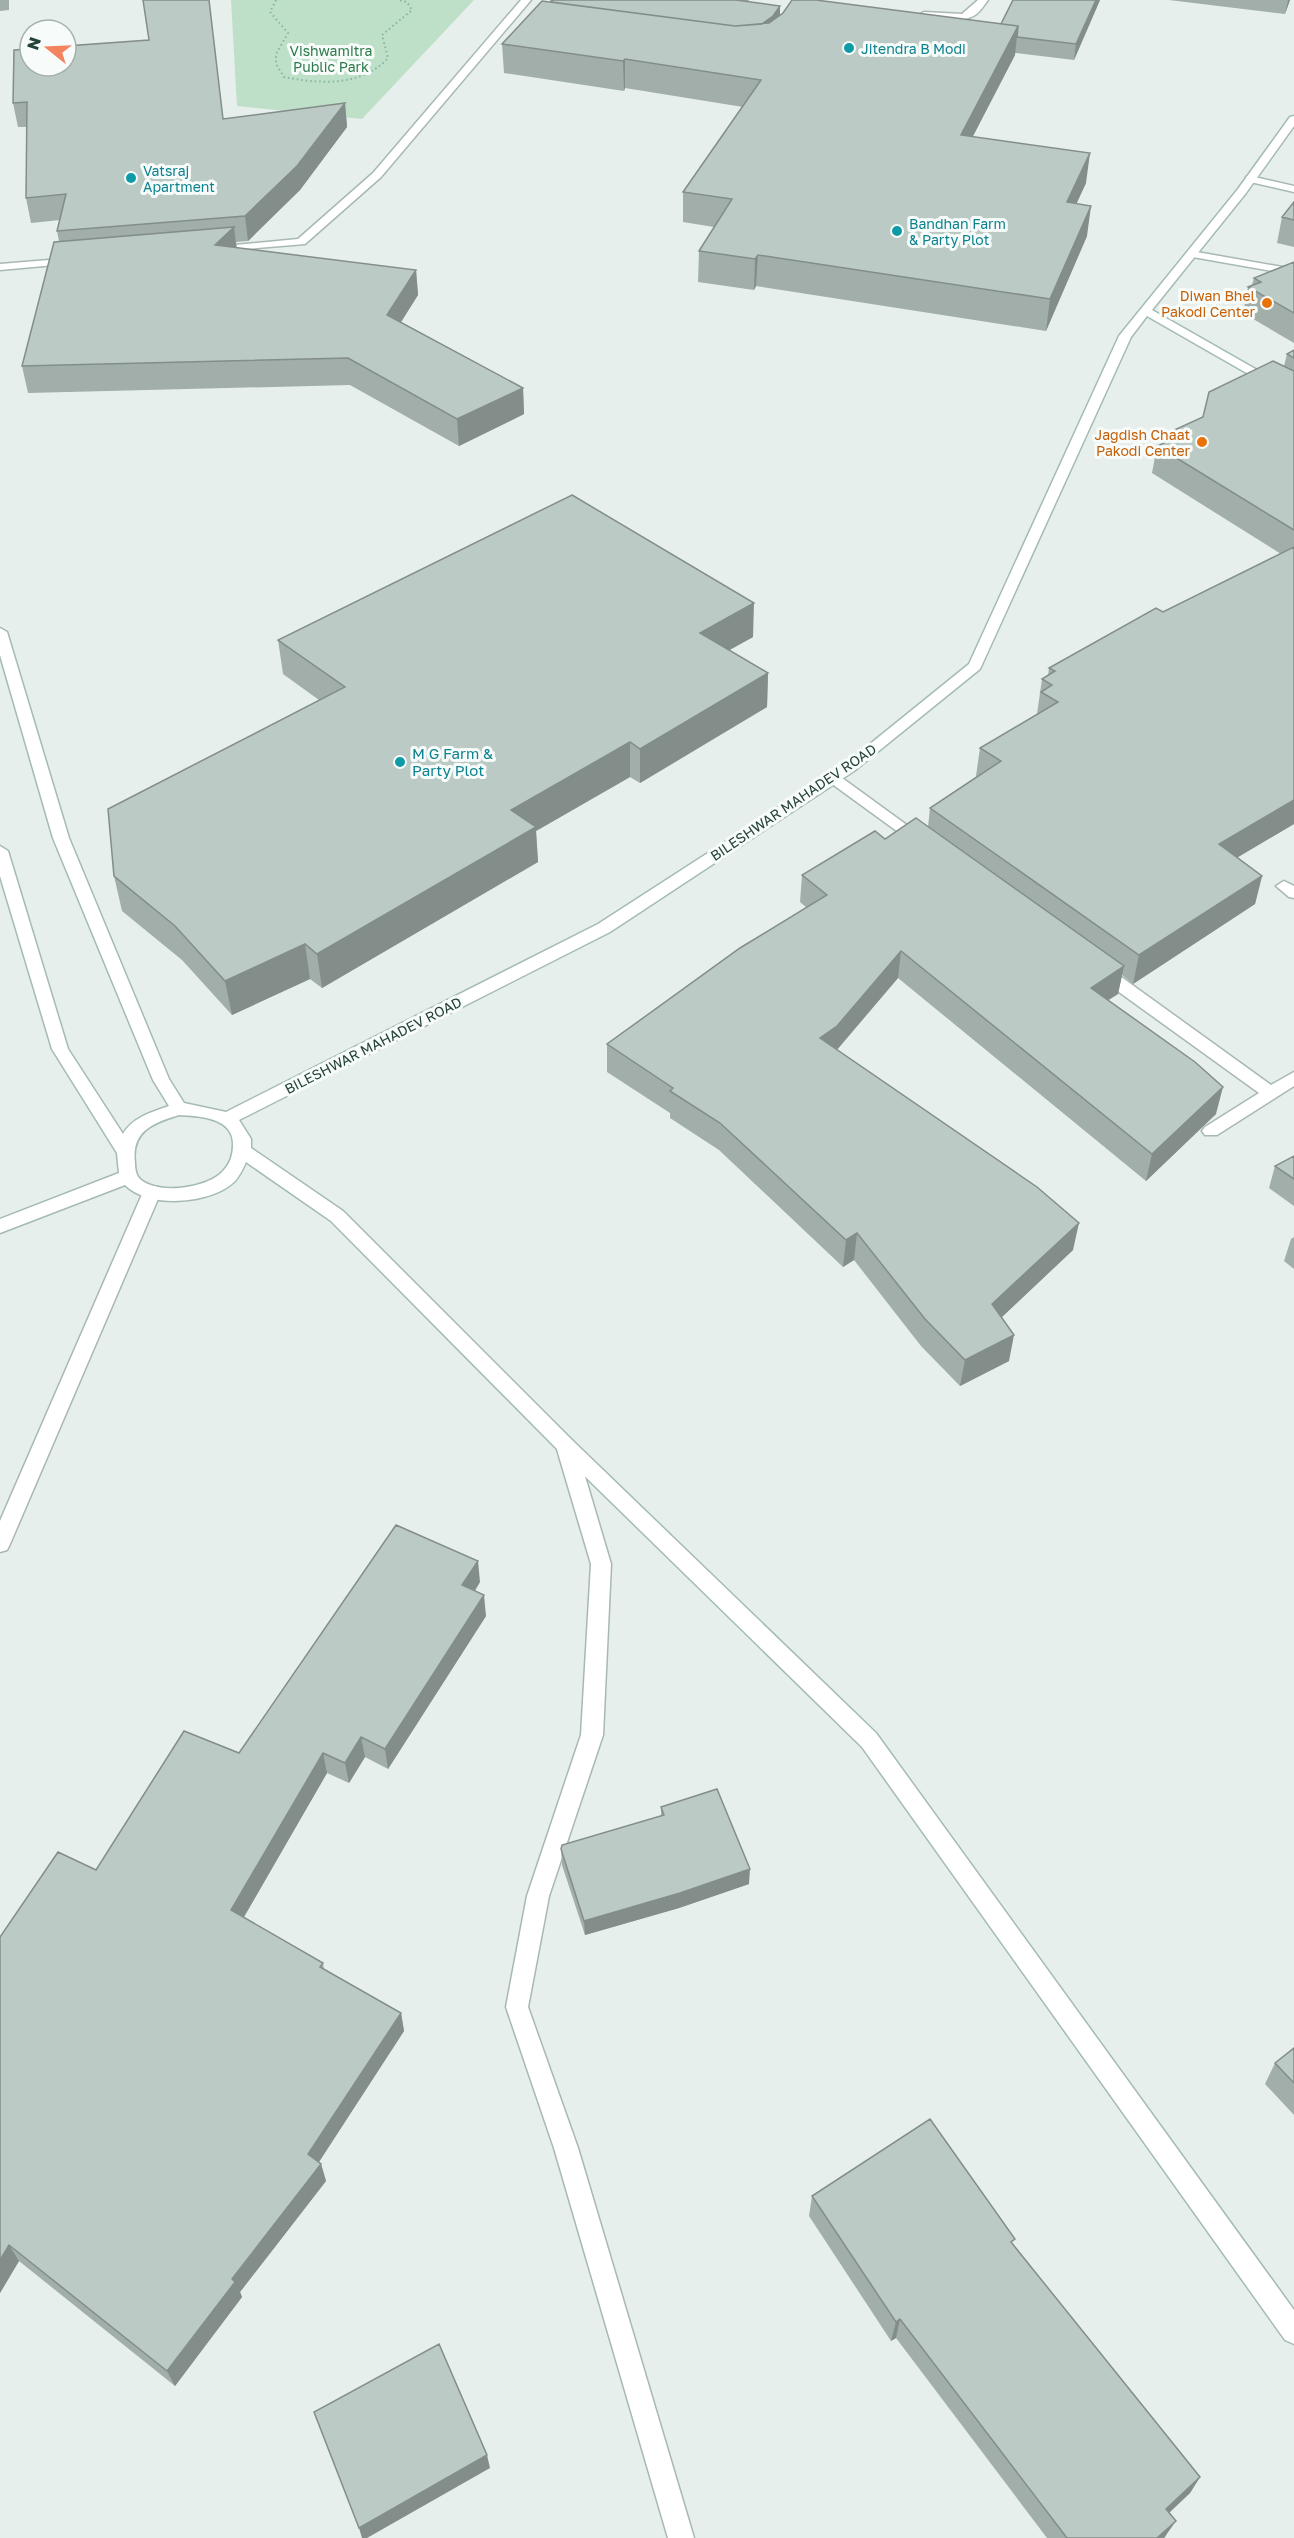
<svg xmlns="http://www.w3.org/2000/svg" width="1294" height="2538" viewBox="0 0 1294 2538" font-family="'Golos Text',sans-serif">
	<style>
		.green { fill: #bfe0c8 }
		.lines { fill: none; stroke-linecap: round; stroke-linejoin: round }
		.street-casing { stroke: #a8b8b2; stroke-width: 3 }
		.secondary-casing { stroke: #a4bbb3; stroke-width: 3 }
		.path { stroke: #86b3a5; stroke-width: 2; stroke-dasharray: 1.5 3; stroke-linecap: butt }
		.street { fill: #fff; fill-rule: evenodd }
		.secondary { fill: #fff; fill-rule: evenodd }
		.wall { fill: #a1aea9 }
		.shaded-wall { fill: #838d89 }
		.building { fill: #bbcac4; stroke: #838d89; stroke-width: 1.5 }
		.culture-dot { fill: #0f9aa8; stroke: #f7fbf9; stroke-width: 2 }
		.food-dot { fill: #e8710a; stroke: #f7fbf9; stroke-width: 2 }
		.labels { text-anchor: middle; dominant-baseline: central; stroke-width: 6; stroke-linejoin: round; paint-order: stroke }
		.far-culture-label { font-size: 14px; fill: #0d838f; stroke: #f7fbf9; text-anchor: start }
		.far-park-label { font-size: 14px; fill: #2d7a4b; stroke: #f7fbf9 }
		.far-food-label { font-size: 14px; fill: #c56008; stroke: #f7fbf9; text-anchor: end }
		.far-street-label { font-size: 14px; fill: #24423a; stroke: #f7fbf9 }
		.culture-label { font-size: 15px; fill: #0d838f; stroke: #f7fbf9; text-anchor: start }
	</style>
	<rect width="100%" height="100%" fill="#e6efeb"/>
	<!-- green -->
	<path class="green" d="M 231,0 L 474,0 L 362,119 L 237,106 Z"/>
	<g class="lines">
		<defs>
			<path id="street" d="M 521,0 L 531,0 L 381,177 L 305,244 L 210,252 L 210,248 L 214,247 L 298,239 L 373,173 Z
				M 978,0 L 988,0 C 984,5 981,11 975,15 C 962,23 932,24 919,15 L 924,12 L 962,14 Z
				M 1250,176 L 1294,186 L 1294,192 L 1246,181 L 1246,177 Z
				M 1191,251 L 1294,269 L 1294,275 L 1187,256 L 1187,252 Z
				M 73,258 L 79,261 L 77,263 L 0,270 L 0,264 Z
				M 833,773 L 838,775 L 926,839 L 929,842 L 926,845 L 916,845 L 828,781 L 826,778 Z
				M 1284,881 L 1294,886 L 1294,898 L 1289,897 L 1276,886 Z
				M 1100,965 L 1106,966 L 1271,1085 L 1294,1072 L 1294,1086 L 1217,1135 L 1205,1135 L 1202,1131 L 1205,1127 L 1259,1093 L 1094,974 L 1092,970 L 1094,966 Z
				M 152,1186 L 158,1187 L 161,1192 L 10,1544 L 7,1550 L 0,1552 L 0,1521 L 143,1192 L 146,1187 Z
				M 566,1438 L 573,1441 L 576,1446 L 611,1564 L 603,1735 L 549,1896 L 528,2007 L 578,2148 L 694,2538 L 668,2538 L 554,2148 L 506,2007 L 527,1896 L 581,1735 L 591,1564 L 556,1446 L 559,1441 Z"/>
			<path id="secondary" d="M 1294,116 L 1294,126 L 1246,193 L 1152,310 L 1294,391 L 1294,400 L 1147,316 L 1131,337 L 980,669 L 854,771 L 610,932 L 239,1120 L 251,1139 L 251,1148 L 343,1211 L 573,1441 L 876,1733 L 1294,2310 L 1294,2344 L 1285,2340 L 862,1747 L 559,1451 L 331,1221 L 246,1162 C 243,1169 239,1177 234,1182 C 211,1204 148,1209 125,1185 L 0,1233 L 0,1219 L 119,1173 L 117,1153 L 52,1049 L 0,876 L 0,846 L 8,851 L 68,1049 L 123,1134 C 132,1118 151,1112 169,1106 L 153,1080 L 53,838 L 0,655 L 0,628 L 7,632 L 69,838 L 169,1079 L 184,1103 L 226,1112 L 598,924 L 844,765 L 969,664 L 1119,336 L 1238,189 L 1290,117 ZM 179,1115 C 200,1116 234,1118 233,1145 C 233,1155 230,1164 223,1171 C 208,1188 160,1195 141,1180 C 136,1176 135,1169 135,1163 C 131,1131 153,1123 179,1115 Z"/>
		</defs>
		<!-- street casing -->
		<use href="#street" class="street-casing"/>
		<!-- secondary casing -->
		<use href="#secondary" class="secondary-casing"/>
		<!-- path -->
		<path class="path" d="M 276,0 L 270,12 L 288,33 L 276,54 L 276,64 L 284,77 C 320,84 361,87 388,58 L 382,35 L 412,10 L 407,2 L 398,0"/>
		<!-- street -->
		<use href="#street" class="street"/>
		<!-- secondary -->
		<use href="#secondary" class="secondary"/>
	</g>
	<!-- wall -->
	<path class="wall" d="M 0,0 L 9,0 L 9,10 L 0,11 Z
		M 550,0 L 749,0 L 748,2 L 780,6 L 780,15 L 1001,24 L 1100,0 L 1074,60 L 1015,53 L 1015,55 L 973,136 L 1086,183 L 1076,204 L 1087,236 L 1046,331 L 756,286 L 754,290 L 698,282 L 699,251 L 714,227 L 683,222 L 683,192 L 743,107 L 625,88 L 624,91 L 504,73 L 502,44 L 550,2 Z
		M 1169,0 L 1290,0 L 1285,14 Z
		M 14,50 L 223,119 L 345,103 L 347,127 L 300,190 L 248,241 L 236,242 L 237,248 L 416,270 L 418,295 L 401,322 L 523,388 L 524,414 L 459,446 L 350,385 L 28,393 L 22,366 L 59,241 L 57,231 L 60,220 L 31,223 L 26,198 L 26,127 L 18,127 L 13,103 Z
		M 1294,202 L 1294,247 L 1277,243 L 1282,217 Z
		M 1294,262 L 1294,343 L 1243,313 L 1248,287 L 1252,285 L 1254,278 Z
		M 1294,350 L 1294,824 L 1237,857 L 1262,876 L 1255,904 L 1133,984 L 1122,975 L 1118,994 L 1108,1000 L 1216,1114 L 1146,1181 L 898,978 L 837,1050 L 1073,1250 L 1002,1317 L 1009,1361 L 960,1386 L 921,1346 L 854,1260 L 843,1267 L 719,1150 L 670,1118 L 670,1113 L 607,1072 L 607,1044 L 807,908 L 800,902 L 802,875 L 885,839 L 928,827 L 930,808 L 977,776 L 976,776 L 980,748 L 1037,714 L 1042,679 L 1048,676 L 1049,668 L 1281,554 L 1152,473 L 1157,446 L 1170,440 L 1172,431 L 1203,417 L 1284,366 L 1287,354 Z
		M 753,637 L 729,650 L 768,673 L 767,707 L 640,783 L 630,777 L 536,831 L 538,862 L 322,988 L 310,979 L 232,1015 L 182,960 L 122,911 L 114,876 L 319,700 L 283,674 L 278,640 Z
		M 1294,1156 L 1294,1206 L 1269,1188 L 1275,1166 Z
		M 1294,1237 L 1294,1269 L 1284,1261 L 1291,1239 Z
		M 480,1582 L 475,1591 L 486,1616 L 388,1769 L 365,1757 L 349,1783 L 327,1773 L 244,1917 L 323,1963 L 324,1969 L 401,2013 L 404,2031 L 319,2162 L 321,2164 L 326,2181 L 240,2292 L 242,2297 L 175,2386 L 19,2261 L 0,2293 L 0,1937 L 96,1870 L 239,1753 Z
		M 661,1807 L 749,1884 L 679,1908 L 585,1935 L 562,1865 L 561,1849 L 661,1816 Z
		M 1294,2048 L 1294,2115 L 1265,2084 L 1275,2063 Z
		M 812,2196 L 1013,2245 L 1200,2477 L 1190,2493 L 1169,2513 L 1166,2536 L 1164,2538 L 1047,2538 L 896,2338 L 891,2341 L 809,2216 Z"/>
	<!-- shaded-wall -->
	<path class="shaded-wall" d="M 1096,0 L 1100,0 L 1074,60 L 1076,44 Z
		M 1288,0 L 1290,0 L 1285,14 Z
		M 780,6 L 780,24 L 761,25 Z
		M 1018,26 L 1015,55 L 958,165 L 961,135 Z
		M 625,59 L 625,88 L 624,91 L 623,61 Z
		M 345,103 L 347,127 L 300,190 L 248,241 L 245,216 Z
		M 1090,153 L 1086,183 L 1063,233 L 1067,202 Z
		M 1091,206 L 1087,236 L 1046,331 L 1050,299 Z
		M 234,227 L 237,252 L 215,245 Z
		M 758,255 L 756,286 L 754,290 L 755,259 Z
		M 416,270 L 418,295 L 389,341 L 387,315 Z
		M 523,388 L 524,414 L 459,446 L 457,419 Z
		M 754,603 L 753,637 L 699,667 L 700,633 Z
		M 768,673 L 767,707 L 640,783 L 640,749 Z
		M 630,742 L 630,777 L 536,831 L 538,862 L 322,988 L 317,954 L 511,810 Z
		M 1294,800 L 1294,824 L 1213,872 L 1219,844 Z
		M 1262,876 L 1255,904 L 1133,984 L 1139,955 Z
		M 305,944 L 310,979 L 232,1015 L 225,981 Z
		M 901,951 L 898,978 L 834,1053 L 820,1038 Z
		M 1124,966 L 1118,994 L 1085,1015 L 1091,988 Z
		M 1223,1087 L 1216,1114 L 1146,1181 L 1152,1154 Z
		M 1079,1223 L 1073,1250 L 987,1331 L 992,1304 Z
		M 857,1233 L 854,1260 L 843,1267 L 846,1240 Z
		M 1014,1335 L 1009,1361 L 960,1386 L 965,1360 Z
		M 478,1561 L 480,1582 L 464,1607 L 462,1585 Z
		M 484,1595 L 486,1616 L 388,1769 L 385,1749 Z
		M 361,1737 L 365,1757 L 349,1783 L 345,1763 Z
		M 323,1753 L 327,1773 L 237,1929 L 231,1910 Z
		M 750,1869 L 749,1884 L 679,1908 L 585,1935 L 584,1921 Z
		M 401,2013 L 404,2031 L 313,2171 L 308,2154 Z
		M 321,2164 L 326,2181 L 240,2292 L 242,2297 L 175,2386 L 167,2371 L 232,2279 Z
		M 9,2245 L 19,2261 L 0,2293 L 0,2260 Z
		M 900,2319 L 896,2338 L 891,2341 L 896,2322 Z
		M 487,2455 L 490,2468 L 367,2538 L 362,2538 L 359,2528 Z
		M 1200,2477 L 1190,2493 L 1156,2525 L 1166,2509 Z
		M 1176,2521 L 1164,2538 L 1157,2538 Z"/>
	<!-- building -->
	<path class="building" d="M 143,0 L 209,0 L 223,119 L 345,103 L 297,166 L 245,216 L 57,231 L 66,194 L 26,198 L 27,102 L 13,103 L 14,50 L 30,49 L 30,66 L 66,66 L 66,46 L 149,40 Z
		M 553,0 L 736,0 L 780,6 L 773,16 L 762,24 L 735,26 L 551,2 Z
		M 792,0 L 816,0 L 1018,26 L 961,135 L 1090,153 L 1067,202 L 1091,206 L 1050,299 L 758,255 L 755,259 L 699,251 L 732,199 L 683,192 L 761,80 L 625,59 L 623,61 L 502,44 L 542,1 L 735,26 L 769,23 L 783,13 Z
		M 1013,0 L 1096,0 L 1076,44 L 1017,37 L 1018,26 L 1001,24 Z
		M 1294,202 L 1294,220 L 1282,217 Z
		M 234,227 L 215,245 L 416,270 L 387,315 L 523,388 L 457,419 L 348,358 L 22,366 L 54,242 Z
		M 1294,262 L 1294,313 L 1248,287 L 1261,282 L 1254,278 Z
		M 1294,350 L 1294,358 L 1287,354 Z
		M 1273,361 L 1294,371 L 1294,530 L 1157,446 L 1180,436 L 1172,431 L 1203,417 L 1209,392 Z
		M 572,495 L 754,603 L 700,633 L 768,673 L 640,749 L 630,742 L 511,810 L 536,827 L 317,954 L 305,944 L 225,981 L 175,926 L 114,876 L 108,809 L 345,687 L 278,640 Z
		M 1294,547 L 1294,800 L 1219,844 L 1262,876 L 1139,955 L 930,808 L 1001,761 L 980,748 L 1058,702 L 1041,692 L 1052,685 L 1042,679 L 1055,671 L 1049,668 L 1156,608 L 1163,612 Z
		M 916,818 L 1124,966 L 1091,988 L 1195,1062 L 1223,1087 L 1152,1154 L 901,951 L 837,1026 L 820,1038 L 1037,1187 L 1079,1223 L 992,1304 L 1014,1335 L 965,1360 L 925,1319 L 857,1233 L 846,1240 L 720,1123 L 670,1091 L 673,1088 L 607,1044 L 740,948 L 827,895 L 802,875 L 875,831 L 885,839 Z
		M 1294,1156 L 1294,1179 L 1275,1166 Z
		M 396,1525 L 478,1561 L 462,1585 L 484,1595 L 385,1749 L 361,1737 L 345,1763 L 323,1753 L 231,1910 L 323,1963 L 320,1967 L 401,2013 L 308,2154 L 321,2164 L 232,2279 L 235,2282 L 167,2371 L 9,2245 L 0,2260 L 0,1937 L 58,1852 L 96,1870 L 184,1731 L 239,1753 Z
		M 717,1789 L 750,1869 L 680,1893 L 584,1921 L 561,1849 L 562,1845 L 664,1815 L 661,1807 Z
		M 1294,2048 L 1294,2083 L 1275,2063 Z
		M 930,2119 L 1015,2239 L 1011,2242 L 1200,2477 L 1166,2509 L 1176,2521 L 1157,2538 L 1067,2538 L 900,2319 L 896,2322 L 812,2196 Z
		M 439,2344 L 487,2455 L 359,2528 L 314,2412 Z"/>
	<!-- markers -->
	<g class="culture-dot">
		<circle cx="849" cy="48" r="6"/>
		<circle cx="131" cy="178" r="6"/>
		<circle cx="897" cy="231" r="6"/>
		<circle cx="400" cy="762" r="6"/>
	</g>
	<g class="food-dot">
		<circle cx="1267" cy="303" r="6"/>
		<circle cx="1202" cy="442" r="6"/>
	</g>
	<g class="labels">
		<!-- far-culture labels -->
		<g class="far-culture-label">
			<text x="861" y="48">Jitendra B Modi</text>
			<text x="143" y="170">Vatsraj<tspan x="143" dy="16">Apartment</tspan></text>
			<text x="909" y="223">Bandhan Farm<tspan x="909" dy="16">&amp; Party Plot</tspan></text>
		</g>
		<!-- far-park labels -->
		<g class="far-park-label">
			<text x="331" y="50">Vishwamitra<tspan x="331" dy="16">Public Park</tspan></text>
		</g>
		<!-- far-food labels -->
		<g class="far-food-label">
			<text x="1255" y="295">Diwan Bhel<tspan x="1255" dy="16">Pakodi Center</tspan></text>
			<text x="1190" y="434">Jagdish Chaat<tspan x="1190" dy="16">Pakodi Center</tspan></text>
		</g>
		<!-- far-street labels -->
		<g class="far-street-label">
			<text transform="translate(793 802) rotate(-34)">BILESHWAR MAHADEV ROAD</text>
			<text transform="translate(373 1045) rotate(-27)">BILESHWAR MAHADEV ROAD</text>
		</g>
		<!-- culture labels -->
		<g class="culture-label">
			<text x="412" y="753">M G Farm &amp;<tspan x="412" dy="17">Party Plot</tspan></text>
		</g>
	</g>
	<!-- north arrow -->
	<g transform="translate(48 48) rotate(288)"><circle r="28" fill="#f7fbf9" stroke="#a3b1ad" stroke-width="1.5"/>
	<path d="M0-4.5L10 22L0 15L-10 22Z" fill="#f4845f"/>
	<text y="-9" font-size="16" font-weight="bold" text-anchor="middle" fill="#24423a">N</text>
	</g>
</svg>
